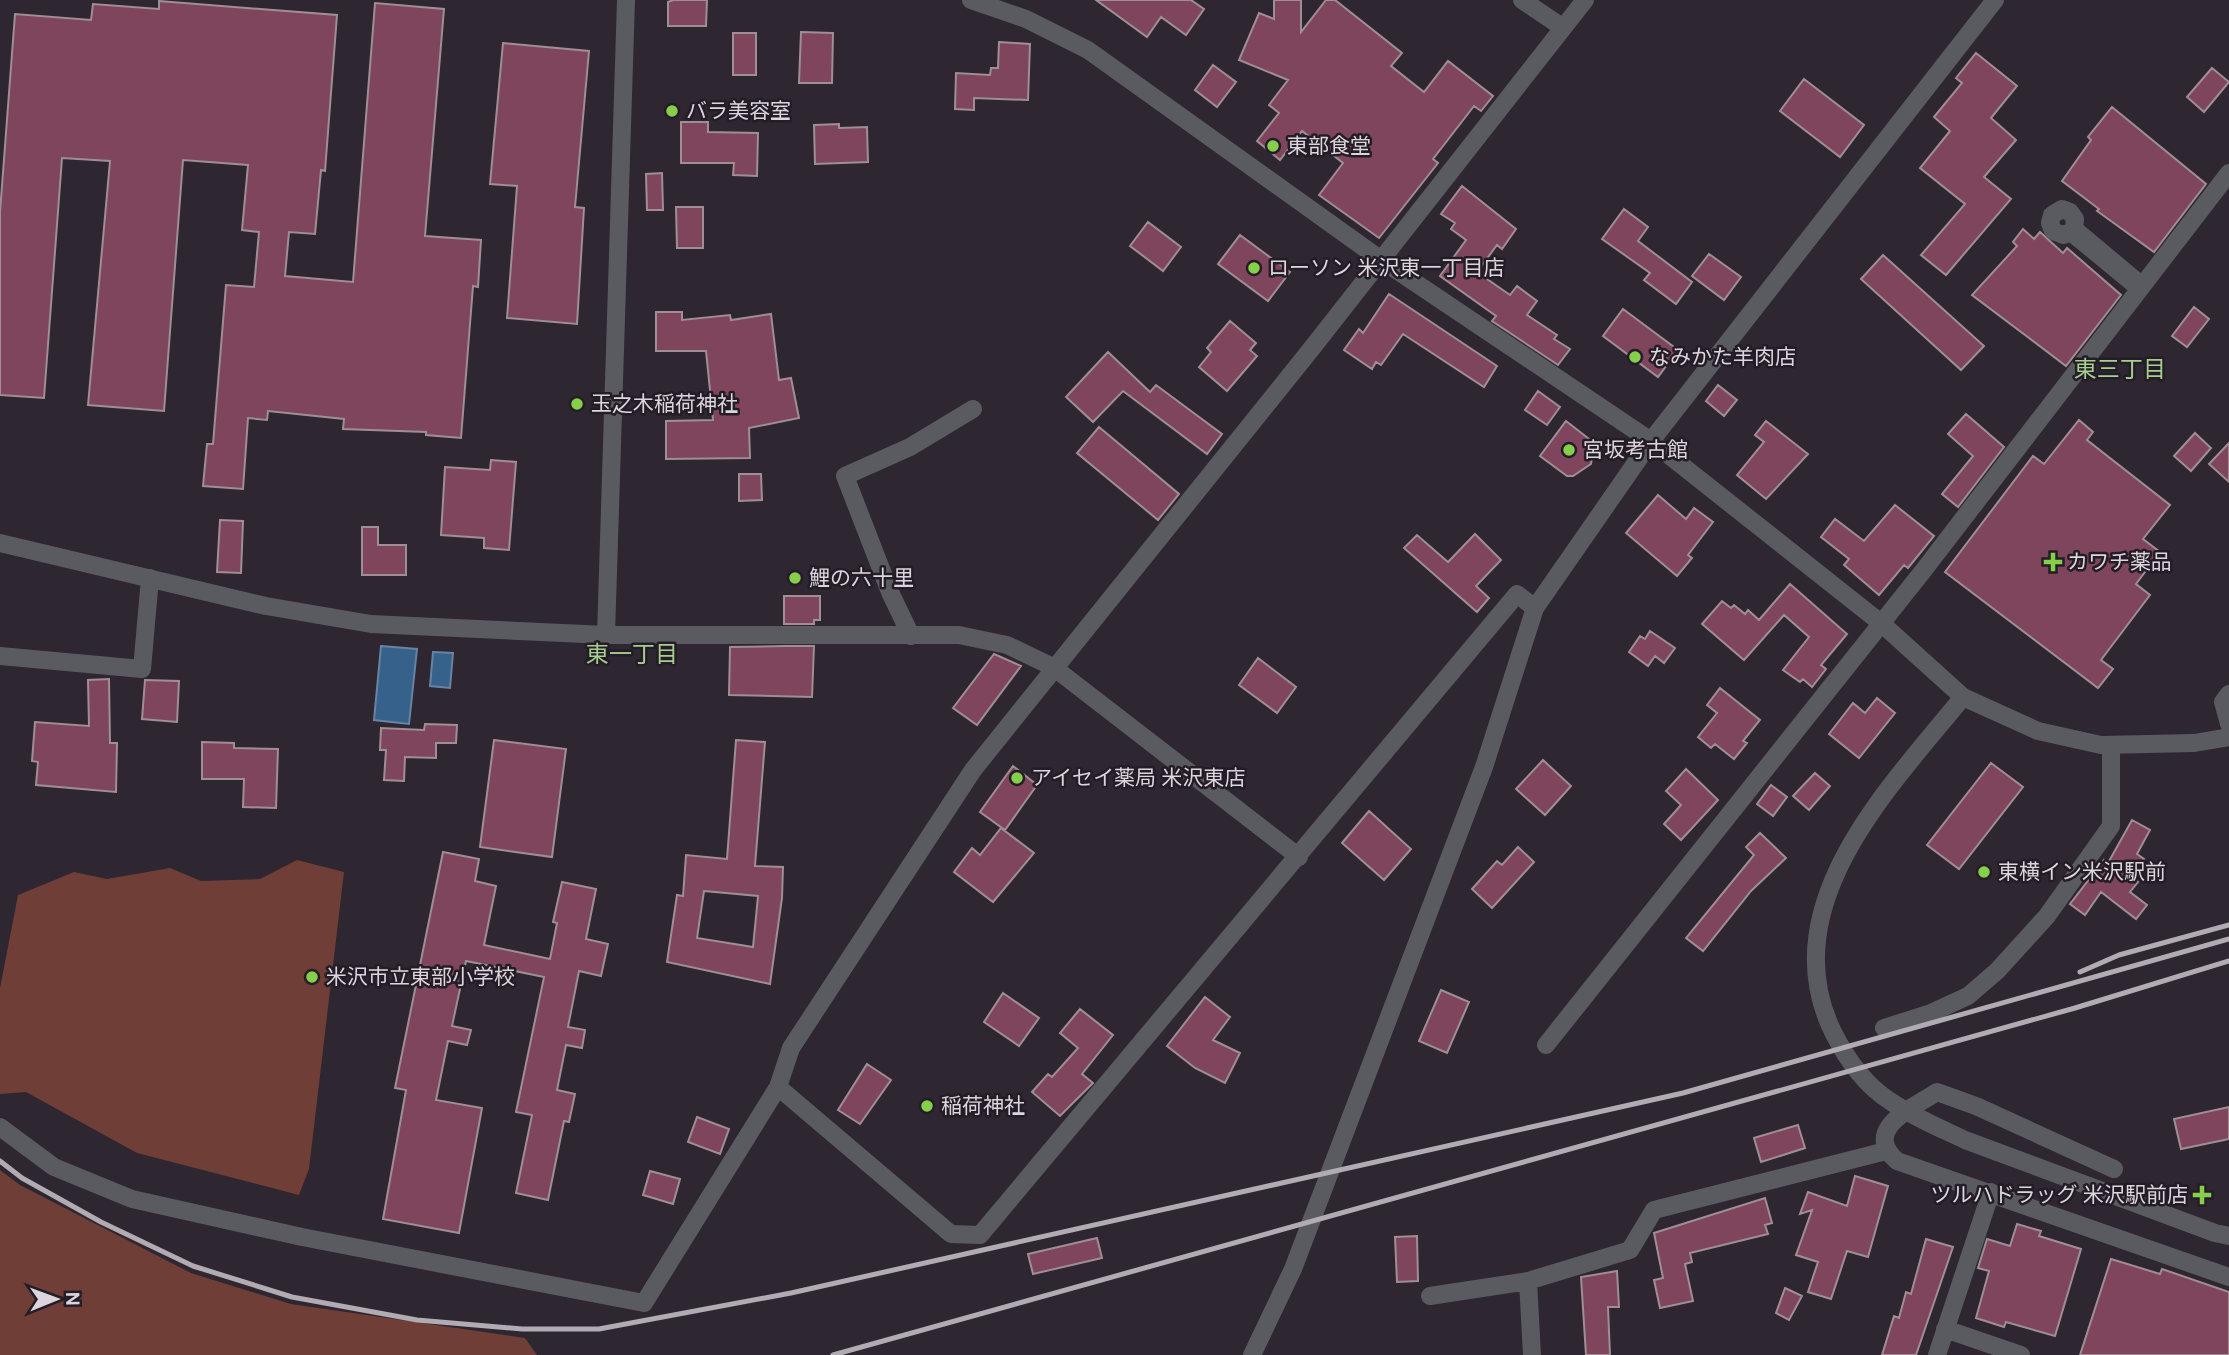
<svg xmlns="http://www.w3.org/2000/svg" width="2229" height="1355" viewBox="0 0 2229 1355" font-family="'DM Sans','Noto Sans JP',sans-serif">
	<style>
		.green { fill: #6e3e37 }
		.water { fill: #35618b; stroke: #6784a4; stroke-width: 2 }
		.building { fill: #7e455d; stroke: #9f8e94; stroke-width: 2; fill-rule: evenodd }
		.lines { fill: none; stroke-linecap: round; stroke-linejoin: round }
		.minor { stroke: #5a5b61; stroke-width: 18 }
		.tertiary { stroke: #5a5b61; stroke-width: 18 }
		.rail { stroke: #b1abb3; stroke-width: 5 }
		.poi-dot { fill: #86cf4b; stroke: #241c26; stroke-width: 2.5 }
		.labels { text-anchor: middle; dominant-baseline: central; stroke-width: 5; stroke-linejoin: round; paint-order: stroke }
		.poi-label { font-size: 21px; fill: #dbd6dd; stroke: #241c26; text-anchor: start }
		.neighbourhood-label { font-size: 23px; fill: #a6ce8c; stroke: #241c26 }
	</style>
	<rect width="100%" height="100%" fill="#2e2630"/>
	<!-- green -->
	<path class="green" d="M 297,860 L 344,872 L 309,1169 L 299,1195 L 137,1153 L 26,1092 L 0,1094 L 0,988 L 18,895 L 74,872 L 107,879 L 170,868 L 201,881 L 260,879 Z
		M 0,1170 L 20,1185 L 191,1273 L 291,1304 L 525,1338 L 537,1355 L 0,1355 Z"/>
	<!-- water -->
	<path class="water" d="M 381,646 L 417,649 L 409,724 L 374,720 Z
		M 433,652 L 453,653 L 450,688 L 430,686 Z"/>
	<!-- building -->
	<path class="building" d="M 673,0 L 707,0 L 706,26 L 668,26 L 668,2 Z
		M 1096,0 L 1191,0 L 1204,9 L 1186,35 L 1161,17 L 1147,37 Z
		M 1274,0 L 1301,0 L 1301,32 L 1326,0 L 1335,0 L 1402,53 L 1391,66 L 1424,92 L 1448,61 L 1493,96 L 1481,111 L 1474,106 L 1433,159 L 1438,163 L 1379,238 L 1319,195 L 1343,163 L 1302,131 L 1280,160 L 1257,141 L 1279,113 L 1269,105 L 1288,80 L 1239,60 L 1259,13 L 1274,19 Z
		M 159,1 L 337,15 L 325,171 L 321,170 L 315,234 L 289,232 L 285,276 L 353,282 L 375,3 L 444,9 L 425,236 L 481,240 L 478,287 L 473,286 L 461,438 L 426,435 L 426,432 L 343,429 L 344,419 L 268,411 L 267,420 L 248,418 L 243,489 L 203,486 L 207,444 L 213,444 L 226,285 L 254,287 L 259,232 L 242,230 L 248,165 L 183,160 L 164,411 L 88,405 L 110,161 L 62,158 L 44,398 L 0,395 L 0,212 L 15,14 L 91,20 L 93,4 L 159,9 Z
		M 801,32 L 833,33 L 832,83 L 799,83 Z
		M 733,33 L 756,33 L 756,75 L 733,75 Z
		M 999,42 L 1030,44 L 1028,100 L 974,98 L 974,110 L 955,109 L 956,73 L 990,75 L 991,68 L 998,68 Z
		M 503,43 L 589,51 L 575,207 L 584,208 L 577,324 L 507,318 L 517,186 L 490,184 Z
		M 1976,53 L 2017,86 L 1991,118 L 2016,140 L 1984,177 L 2011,199 L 1946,275 L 1921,255 L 1965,204 L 1920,168 L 1950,131 L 1934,117 L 1962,83 L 1956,78 Z
		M 1213,65 L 1236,82 L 1217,107 L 1195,90 Z
		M 2212,68 L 2229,82 L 2204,112 L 2187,97 Z
		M 1804,79 L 1864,125 L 1840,157 L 1780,111 Z
		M 2112,107 L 2206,184 L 2154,252 L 2097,211 L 2099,209 L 2062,181 L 2091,140 L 2088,137 Z
		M 681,122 L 708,122 L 708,132 L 758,133 L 757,176 L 733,175 L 734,163 L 681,163 Z
		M 839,124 L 839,128 L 867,127 L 868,162 L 815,164 L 814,125 Z
		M 662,173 L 663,210 L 647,210 L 646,174 Z
		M 1462,186 L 1516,229 L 1502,249 L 1497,245 L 1477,272 L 1510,295 L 1517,286 L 1537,301 L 1527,315 L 1557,335 L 1554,339 L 1570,349 L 1558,365 L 1492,321 L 1496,316 L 1440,276 L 1466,240 L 1451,229 L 1455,223 L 1441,214 Z
		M 676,207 L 703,207 L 703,248 L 677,248 Z
		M 1624,209 L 1648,227 L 1638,241 L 1692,282 L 1676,304 L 1644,280 L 1650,273 L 1602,239 Z
		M 1148,222 L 1181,247 L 1163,271 L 1130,246 Z
		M 2023,229 L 2034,239 L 2040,232 L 2063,253 L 2067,248 L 2121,295 L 2066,366 L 1972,295 L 2017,246 L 2013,242 Z
		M 1240,235 L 1290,272 L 1268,301 L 1218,264 Z
		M 1709,254 L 1741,277 L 1724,300 L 1692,276 Z
		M 1883,255 L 1984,346 L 1961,370 L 1861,279 Z
		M 1389,294 L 1497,366 L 1484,387 L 1403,334 L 1381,365 L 1376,362 L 1372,369 L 1344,350 L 1359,329 L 1363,333 Z
		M 2194,307 L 2209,319 L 2187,347 L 2172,336 Z
		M 1623,309 L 1678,350 L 1658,377 L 1603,336 Z
		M 656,312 L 682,312 L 682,320 L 730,315 L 731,320 L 771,314 L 779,380 L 791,378 L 799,418 L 749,428 L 750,458 L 666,459 L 666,421 L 713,420 L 706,351 L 656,351 Z
		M 1230,321 L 1256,343 L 1250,350 L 1257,356 L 1227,391 L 1199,367 L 1211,352 L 1207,348 Z
		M 1108,352 L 1150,392 L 1156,385 L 1222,434 L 1207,454 L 1123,391 L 1093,422 L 1066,397 Z
		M 1718,385 L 1737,400 L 1724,416 L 1706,401 Z
		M 1538,391 L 1560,407 L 1547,425 L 1525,410 Z
		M 1966,414 L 2004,447 L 1958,507 L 1942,494 L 1973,456 L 1948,434 Z
		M 2079,420 L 2093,432 L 2087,440 L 2170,505 L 2143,539 L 2160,552 L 2136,584 L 2150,595 L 2101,660 L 2113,669 L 2098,688 L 1945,572 L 2033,456 L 2044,464 Z
		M 1566,421 L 1593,442 L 1594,447 L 1591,464 L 1573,476 L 1567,476 L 1540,456 Z
		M 1766,421 L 1808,454 L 1766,499 L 1737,475 L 1764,442 L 1755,435 Z
		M 1099,427 L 1179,494 L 1158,520 L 1077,453 Z
		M 2195,433 L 2211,448 L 2191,471 L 2174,456 Z
		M 2229,443 L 2229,482 L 2209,464 Z
		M 491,460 L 516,462 L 509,550 L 484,548 L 484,538 L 441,535 L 445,467 L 490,470 Z
		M 739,474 L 761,474 L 762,500 L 739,501 Z
		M 1658,495 L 1686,519 L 1694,508 L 1713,522 L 1688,555 L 1692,558 L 1677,576 L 1626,533 Z
		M 1895,505 L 1934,536 L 1908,568 L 1904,565 L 1879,595 L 1844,565 L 1849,559 L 1821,537 L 1835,519 L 1864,541 Z
		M 220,520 L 243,521 L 241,573 L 217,572 Z
		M 362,527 L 378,527 L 378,545 L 406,545 L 406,575 L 362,575 Z
		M 1475,534 L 1501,560 L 1476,586 L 1489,598 L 1477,612 L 1404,548 L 1417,535 L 1448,562 Z
		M 1790,584 L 1847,634 L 1821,665 L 1826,669 L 1812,687 L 1803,679 L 1800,682 L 1783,670 L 1809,637 L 1784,615 L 1744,660 L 1702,624 L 1722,601 L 1731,608 L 1734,605 L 1745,614 L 1748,610 L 1759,620 Z
		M 784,596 L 820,596 L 820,620 L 814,620 L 814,624 L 784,624 Z
		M 1650,631 L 1675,648 L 1664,663 L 1655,656 L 1648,666 L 1629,652 L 1640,636 L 1645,639 Z
		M 785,646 L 814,646 L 812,697 L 729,695 L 730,647 Z
		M 994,654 L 1021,666 L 977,725 L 953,708 Z
		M 1258,658 L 1296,687 L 1277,713 L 1239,685 Z
		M 109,679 L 110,743 L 117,743 L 116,792 L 36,785 L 38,762 L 32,761 L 35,722 L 89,726 L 88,680 Z
		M 145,680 L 179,681 L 177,722 L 142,719 Z
		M 1720,688 L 1760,720 L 1743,741 L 1747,743 L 1734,759 L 1715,744 L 1711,748 L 1698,737 L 1717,713 L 1707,705 Z
		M 1877,698 L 1895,713 L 1859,758 L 1829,734 L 1853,703 L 1865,713 Z
		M 425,724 L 457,725 L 456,743 L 436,743 L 436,758 L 405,757 L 404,781 L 384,780 L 386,750 L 380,750 L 381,728 L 424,730 Z
		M 494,740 L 566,749 L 552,857 L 480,847 Z
		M 736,740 L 765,742 L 755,866 L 783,867 L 782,898 L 770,984 L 667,962 L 677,895 L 683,896 L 686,855 L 727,859 ZM 704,891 L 758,896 L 753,947 L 697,938 Z
		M 202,742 L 234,743 L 234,748 L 278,749 L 276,808 L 243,807 L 244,779 L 202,779 Z
		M 1543,760 L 1571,786 L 1545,815 L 1516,789 Z
		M 1991,763 L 2023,787 L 1959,869 L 1927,845 Z
		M 1013,766 L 1037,785 L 1005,830 L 980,812 Z
		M 1686,769 L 1718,800 L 1681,840 L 1664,824 L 1681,805 L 1666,791 Z
		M 1815,773 L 1830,786 L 1809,810 L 1793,796 Z
		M 1771,785 L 1787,797 L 1773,816 L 1757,804 Z
		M 1369,811 L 1411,849 L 1384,880 L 1342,843 Z
		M 2132,820 L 2150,830 L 2137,854 L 2144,859 L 2130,876 L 2138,882 L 2130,892 L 2147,905 L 2136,919 L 2101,892 L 2085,915 L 2070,904 L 2104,860 L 2108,863 Z
		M 1001,828 L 1034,853 L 993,902 L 954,872 L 972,848 L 980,855 Z
		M 1760,833 L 1786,858 L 1751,891 L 1703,951 L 1686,938 L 1754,855 L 1746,847 Z
		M 1518,847 L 1534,862 L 1492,908 L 1472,889 L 1497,861 L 1502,865 Z
		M 443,852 L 479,859 L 475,881 L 496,886 L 484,945 L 550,959 L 557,923 L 553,922 L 562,882 L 596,889 L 586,939 L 608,944 L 601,976 L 579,971 L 568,1027 L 585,1030 L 582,1048 L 566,1045 L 557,1090 L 575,1094 L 569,1122 L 564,1121 L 548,1200 L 516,1193 L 532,1115 L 516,1112 L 544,977 L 466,961 L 452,1026 L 471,1030 L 467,1045 L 448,1041 L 436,1100 L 482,1108 L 459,1233 L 383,1219 L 406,1090 L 395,1088 Z
		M 1441,990 L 1469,1002 L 1447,1053 L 1419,1041 Z
		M 1003,993 L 1039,1018 L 1019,1046 L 984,1022 Z
		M 1205,997 L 1230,1017 L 1213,1040 L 1240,1053 L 1225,1083 L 1195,1068 L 1167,1046 Z
		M 1080,1009 L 1113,1035 L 1082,1074 L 1093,1083 L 1060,1116 L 1032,1092 L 1048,1074 L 1052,1077 L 1078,1048 L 1060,1033 Z
		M 867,1064 L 891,1080 L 860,1124 L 838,1110 Z
		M 2229,1107 L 2229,1139 L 2181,1149 L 2174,1119 Z
		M 697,1117 L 729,1129 L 720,1154 L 688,1142 Z
		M 1798,1125 L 1805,1148 L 1761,1162 L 1754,1138 Z
		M 650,1171 L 680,1179 L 673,1204 L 643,1195 Z
		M 1855,1176 L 1888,1186 L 1868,1257 L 1847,1251 L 1831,1299 L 1808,1292 L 1818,1262 L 1796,1255 L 1812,1210 L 1800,1214 L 1808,1192 L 1847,1206 Z
		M 1765,1198 L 1772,1223 L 1765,1225 L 1768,1234 L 1690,1253 L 1692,1262 L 1685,1264 L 1693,1301 L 1660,1308 L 1654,1280 L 1663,1278 L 1654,1233 Z
		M 2017,1224 L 2041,1231 L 2039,1236 L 2081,1249 L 2055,1336 L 2006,1322 L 2004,1327 L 1976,1318 L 1989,1271 L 1978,1268 L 1987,1239 L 2010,1246 Z
		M 1417,1236 L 1418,1281 L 1397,1282 L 1395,1237 Z
		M 1097,1238 L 1102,1258 L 1033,1274 L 1028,1254 Z
		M 1926,1239 L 1953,1247 L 1916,1355 L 1882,1355 L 1894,1316 L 1899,1318 L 1906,1292 L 1911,1294 Z
		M 2111,1259 L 2160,1274 L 2162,1269 L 2229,1292 L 2229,1355 L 2080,1355 Z
		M 1617,1271 L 1619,1307 L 1608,1307 L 1610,1355 L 1586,1355 L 1581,1277 Z
		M 1785,1288 L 1802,1296 L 1789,1320 L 1776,1313 Z"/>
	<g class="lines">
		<!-- minor -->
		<path class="minor" d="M 1522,0 L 1562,27
			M 2139,288 L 2071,232 L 2063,235 L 2053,231 L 2050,223 L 2052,215 L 2062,209 L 2070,212 L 2075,219 L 2074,229 L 2141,285
			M 0,543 L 266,606 L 371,624 L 606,635 L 959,635 L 1007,645 L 1053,667 L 1299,857
			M 606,635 L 626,0
			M 911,636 L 890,592 L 845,476 L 910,447 L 973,409
			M 0,656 L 142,669 L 150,578
			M 2229,694 L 2223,702 L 2229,724
			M 1963,697 C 1890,787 1771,906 1833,1032 C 1846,1058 1865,1085 1890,1101 C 1913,1117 1940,1128 1965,1140 L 2215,1233 L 2229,1236
			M 1884,1028 L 1931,1013 L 1968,996 L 1997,971 L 2047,916 L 2111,826 L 2111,746
			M 1546,1045 L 1923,571 L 2229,173
			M 778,1087 L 951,1234 L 980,1235 L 1517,594 L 1535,608
			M 0,1127 L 54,1167 L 132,1199 L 302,1237 L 644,1303 L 778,1087 L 791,1048 L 973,770 L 1312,348 L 1585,0
			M 2114,1169 L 1976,1106 L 1937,1092 C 1913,1108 1861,1129 1897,1161 L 2229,1277
			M 1430,1296 L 1528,1281
			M 1945,1329 L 2021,1355
			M 1532,1355 L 1528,1281 L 1630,1250 L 1654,1210 L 1886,1151
			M 1937,1355 L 1991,1192"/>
		<!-- tertiary -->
		<path class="tertiary" d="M 971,0 L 1026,19 L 1088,50 L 1380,259 L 1651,441 L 1881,623 L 1963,697 L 2038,731 L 2101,745 L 2194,743 L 2229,737
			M 1252,1355 L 1293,1269 L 1484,767 L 1535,608 L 1651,441 L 1995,0"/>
		<!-- rail -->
		<path class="rail" d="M 2080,972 L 2119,955 L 2229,925
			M 0,1161 L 22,1178 L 101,1222 L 193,1266 L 292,1297 L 417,1320 L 522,1329 L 599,1329 L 791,1293 L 1683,1093 L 2229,939
			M 833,1355 L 2075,1008 L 2229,961"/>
	</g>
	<!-- markers -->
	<g class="poi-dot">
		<circle cx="672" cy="111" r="7"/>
		<circle cx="1273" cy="146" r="7"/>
		<circle cx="1254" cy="268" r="7"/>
		<circle cx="1635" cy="357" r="7"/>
		<circle cx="577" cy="404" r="7"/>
		<circle cx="1569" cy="450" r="7"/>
		<path d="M2049.5 551.5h7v7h7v7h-7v7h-7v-7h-7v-7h7z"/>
		<circle cx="795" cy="578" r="7"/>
		<circle cx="1017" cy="778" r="7"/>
		<circle cx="1984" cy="872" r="7"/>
		<circle cx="312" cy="977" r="7"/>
		<circle cx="927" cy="1106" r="7"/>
		<path d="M2198.5 1184.5h7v7h7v7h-7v7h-7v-7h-7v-7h7z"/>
	</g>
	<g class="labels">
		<!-- poi labels -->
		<g class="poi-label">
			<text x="686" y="111">バラ美容室</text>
			<text x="1287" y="146">東部食堂</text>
			<text x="1268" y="268">ローソン 米沢東一丁目店</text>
			<text x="1649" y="357">なみかた羊肉店</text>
			<text x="591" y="404">玉之木稲荷神社</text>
			<text x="1583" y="450">宮坂考古館</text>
			<text x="2067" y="562">カワチ薬品</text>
			<text x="809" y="578">鯉の六十里</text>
			<text x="1031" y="778">アイセイ薬局 米沢東店</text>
			<text x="1998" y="872">東横イン米沢駅前</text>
			<text x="326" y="977">米沢市立東部小学校</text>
			<text x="941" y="1106">稲荷神社</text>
			<text x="2188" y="1195" text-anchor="end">ツルハドラッグ 米沢駅前店</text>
		</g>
		<!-- neighbourhood labels -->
		<g class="neighbourhood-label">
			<text x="2120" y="369">東三丁目</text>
			<text x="632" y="654">東一丁目</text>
		</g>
	</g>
	<!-- north arrow -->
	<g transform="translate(56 1299) rotate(89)" stroke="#241c26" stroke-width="5" paint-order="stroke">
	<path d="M0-5L12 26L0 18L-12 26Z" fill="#dbd6dd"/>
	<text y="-10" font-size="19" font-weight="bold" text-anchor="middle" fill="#dbd6dd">N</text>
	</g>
</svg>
